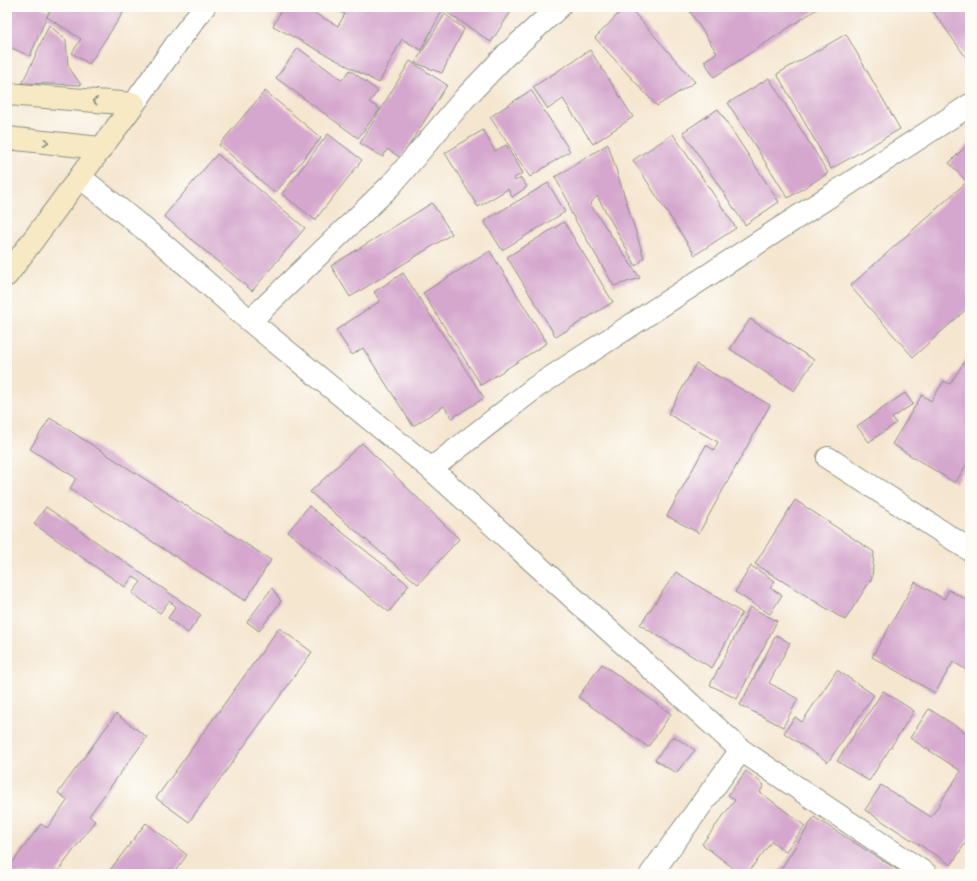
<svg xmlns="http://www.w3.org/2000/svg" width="977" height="881" viewBox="0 0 977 881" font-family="'Old Standard TT',serif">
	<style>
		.building { fill: #d5a7ce }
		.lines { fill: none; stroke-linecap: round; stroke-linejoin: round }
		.minor-casing { stroke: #8a9282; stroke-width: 24 }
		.tertiary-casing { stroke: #8a9282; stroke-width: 24 }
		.secondary-casing { stroke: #8a9282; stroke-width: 24 }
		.minor { stroke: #fff; stroke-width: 22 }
		.tertiary { stroke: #fff; stroke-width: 22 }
		.secondary { stroke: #f6e9c3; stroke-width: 22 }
		.oneway { stroke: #8a937c }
	</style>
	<rect width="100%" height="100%" fill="#fdfcf7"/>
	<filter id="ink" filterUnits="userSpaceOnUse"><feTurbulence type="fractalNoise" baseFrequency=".025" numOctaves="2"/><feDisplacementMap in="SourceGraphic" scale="8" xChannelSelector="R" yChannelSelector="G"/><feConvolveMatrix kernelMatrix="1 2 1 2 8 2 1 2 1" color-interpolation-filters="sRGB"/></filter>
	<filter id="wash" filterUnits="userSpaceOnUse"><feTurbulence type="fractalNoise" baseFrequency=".012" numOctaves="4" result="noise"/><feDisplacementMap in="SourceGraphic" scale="16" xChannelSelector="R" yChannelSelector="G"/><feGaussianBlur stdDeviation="0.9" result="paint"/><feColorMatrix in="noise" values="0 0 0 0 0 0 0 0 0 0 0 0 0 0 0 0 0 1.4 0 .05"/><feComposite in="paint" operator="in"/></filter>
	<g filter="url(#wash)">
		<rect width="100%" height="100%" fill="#f5e6d0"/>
		<g id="blocks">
			<!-- building -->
			<path class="building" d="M 7,7 L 38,7 L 49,11 L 30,56 L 7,46 Z
				M 54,7 L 127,7 L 89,64 L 72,53 L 81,39 L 47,17 Z
				M 283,7 L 303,7 L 338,26 L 345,14 L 331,7 L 444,7 L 421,50 L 402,39 L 379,83 L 273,26 Z
				M 452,7 L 514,7 L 491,42 L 448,13 Z
				M 625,7 L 629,7 L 695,82 L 657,106 L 595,38 Z
				M 687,7 L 820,7 L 714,77 L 704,61 L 717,53 Z
				M 930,7 L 970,7 L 970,63 Z
				M 445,14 L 464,29 L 442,73 L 415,63 Z
				M 49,25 L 66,40 L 68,66 L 81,85 L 22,83 L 32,63 Z
				M 846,34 L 900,129 L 831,169 L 777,74 Z
				M 298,48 L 342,80 L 350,70 L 378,91 L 369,102 L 380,109 L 358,138 L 276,78 Z
				M 590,50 L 633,117 L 593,144 L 563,99 L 548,109 L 533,87 Z
				M 410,61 L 447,85 L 401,158 L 387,149 L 383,157 L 360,143 Z
				M 769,78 L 828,173 L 788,198 L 728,103 Z
				M 531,90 L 570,151 L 530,177 L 490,117 Z
				M 265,91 L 321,138 L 275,193 L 219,145 Z
				M 718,109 L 779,202 L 745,225 L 683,132 Z
				M 483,130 L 495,151 L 506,145 L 523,173 L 514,178 L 515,181 L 521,178 L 527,187 L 512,197 L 508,189 L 478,207 L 445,153 Z
				M 328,134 L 362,160 L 315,220 L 282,194 Z
				M 673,134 L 736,228 L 695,255 L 633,160 Z
				M 970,142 L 970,177 L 966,181 L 949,163 Z
				M 608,144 L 644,258 L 636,266 L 597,196 L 590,204 L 640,278 L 614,286 L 570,211 L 568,201 L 555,177 Z
				M 217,154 L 305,228 L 252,291 L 164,216 Z
				M 970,179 L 970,306 L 913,357 L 850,286 Z
				M 548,183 L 565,212 L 502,250 L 484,221 Z
				M 432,203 L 452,234 L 350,297 L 331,266 Z
				M 564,222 L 613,302 L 556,337 L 507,257 Z
				M 490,251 L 547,343 L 481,385 L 423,293 Z
				M 403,273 L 484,398 L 452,418 L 444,406 L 413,426 L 363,348 L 352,355 L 336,330 L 380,301 L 374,292 Z
				M 750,319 L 814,360 L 794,391 L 730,349 Z
				M 966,359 L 970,362 L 970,459 L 955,483 L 892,444 L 922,395 L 931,401 L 944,381 L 950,384 Z
				M 696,364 L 770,405 L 699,533 L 667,516 L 706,445 L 714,450 L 718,442 L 668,414 Z
				M 905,393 L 913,404 L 892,418 L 896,423 L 869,442 L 857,426 Z
				M 50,418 L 271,560 L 245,601 L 70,489 L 76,478 L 30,449 Z
				M 362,443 L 459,539 L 418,584 L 310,492 Z
				M 795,500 L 874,552 L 872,578 L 845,620 L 755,564 Z
				M 309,506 L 409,585 L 389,612 L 288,532 Z
				M 46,507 L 201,615 L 188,633 L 168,618 L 176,606 L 169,601 L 160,613 L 132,593 L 141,582 L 133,576 L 125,587 L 34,524 Z
				M 751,566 L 775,581 L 770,588 L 782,595 L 770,614 L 735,592 Z
				M 676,572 L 742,613 L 712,668 L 640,625 Z
				M 915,582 L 944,599 L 949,590 L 970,602 L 970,670 L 969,671 L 953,662 L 935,693 L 872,657 Z
				M 272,588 L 281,601 L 259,631 L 247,622 Z
				M 750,607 L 777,621 L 737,699 L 710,685 Z
				M 279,628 L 312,652 L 189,822 L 156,798 Z
				M 776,635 L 790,643 L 769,683 L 798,699 L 783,727 L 740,705 Z
				M 602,664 L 671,714 L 648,747 L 578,697 Z
				M 837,670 L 874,695 L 828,762 L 784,733 L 795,717 L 802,722 Z
				M 883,691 L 914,711 L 869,781 L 837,761 Z
				M 929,709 L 970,735 L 970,836 L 951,865 L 865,810 L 881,785 L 931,817 L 961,771 L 910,738 Z
				M 116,714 L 147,737 L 89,816 L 95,821 L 56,874 L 7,874 L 7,870 L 41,824 L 47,828 L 68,800 L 58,793 Z
				M 673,736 L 695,750 L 676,773 L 655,760 Z
				M 746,771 L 764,785 L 760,792 L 805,826 L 785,852 L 772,841 L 747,874 L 741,874 L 702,844 L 735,800 L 728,795 Z
				M 814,817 L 904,874 L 778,874 Z
				M 146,823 L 187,855 L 173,874 L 107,874 Z"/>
		</g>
	</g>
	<g filter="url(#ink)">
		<use href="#blocks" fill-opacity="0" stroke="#8a9282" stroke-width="1"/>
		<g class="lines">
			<defs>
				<path id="minor" d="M 80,177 L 164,245 L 250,321 L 431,469 L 741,750 L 926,874
					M 250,321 L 391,185 L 465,98 L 506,55 L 559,7
					M 828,458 L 970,550
					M 431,469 L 536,387 L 970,105
					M 651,874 L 741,750"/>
				<path id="tertiary" d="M 134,104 L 177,43 L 204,7"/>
				<path id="secondary" d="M 7,94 L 134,104
					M 7,138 L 100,148
					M 7,275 L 134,104"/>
			</defs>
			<!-- minor casing -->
			<use href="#minor" class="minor-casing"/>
			<!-- tertiary casing -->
			<use href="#tertiary" class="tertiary-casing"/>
			<!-- secondary casing -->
			<use href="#secondary" class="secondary-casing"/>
			<!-- minor -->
			<use href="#minor" class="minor"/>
			<!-- tertiary -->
			<use href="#tertiary" class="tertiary"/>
			<!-- secondary -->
			<use href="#secondary" class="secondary"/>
		</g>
		<!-- one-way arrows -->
		<defs><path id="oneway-chevron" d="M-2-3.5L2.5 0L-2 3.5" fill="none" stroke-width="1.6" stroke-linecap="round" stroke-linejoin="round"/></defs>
		<g class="oneway">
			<use href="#oneway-chevron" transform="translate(95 101) rotate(-175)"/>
			<use href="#oneway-chevron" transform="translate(46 142) rotate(6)"/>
		</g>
	</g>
	<!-- margin -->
	<rect width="977" height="881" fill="none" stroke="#fdfcf7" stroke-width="24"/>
</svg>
